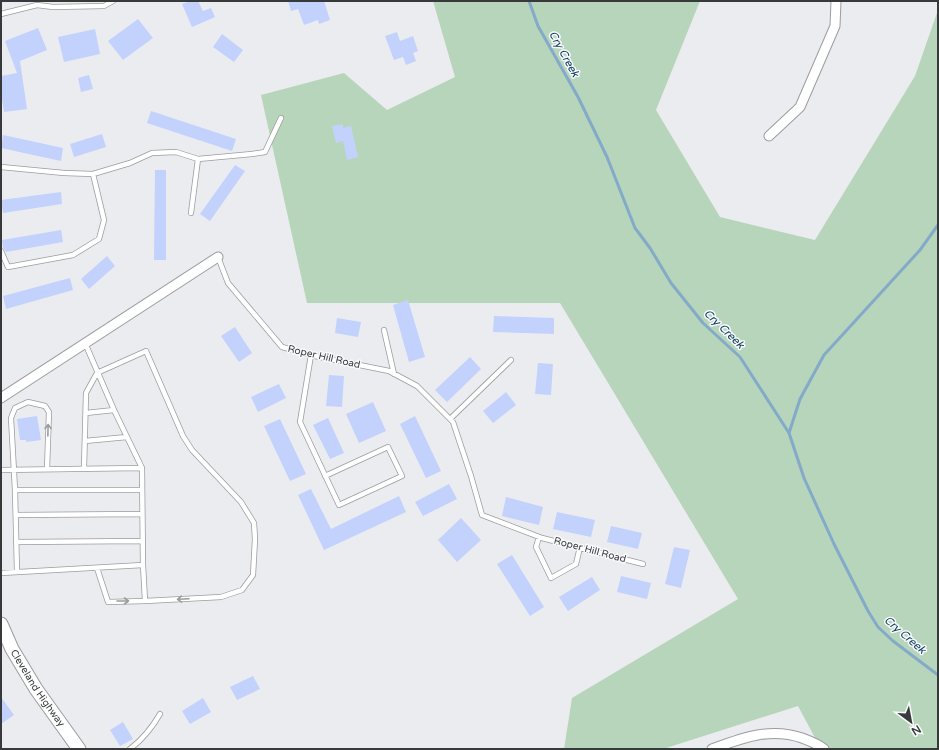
<svg xmlns="http://www.w3.org/2000/svg" width="939" height="750" viewBox="0 0 939 750" font-family="'Varela Round',sans-serif">
	<style>
		.green { fill: #b7d5ba }
		.lines { fill: none; stroke-linecap: round; stroke-linejoin: round }
		.stream { stroke: #83aac9; stroke-width: 3 }
		.building { fill: #c2d2fd }
		.service-casing { stroke: #9b9c9f; stroke-width: 6 }
		.minor-casing { stroke: #9b9c9f; stroke-width: 11 }
		.secondary-casing { stroke: #9b9c9f; stroke-width: 15 }
		.service { stroke: #fff; stroke-width: 4.5 }
		.minor { stroke: #fff; stroke-width: 9 }
		.secondary { stroke: #fff; stroke-width: 13 }
		.oneway { stroke: #9c9c9c }
		.labels { text-anchor: middle; dominant-baseline: central; stroke-width: 3; stroke-linejoin: round; paint-order: stroke }
		.street-label { font-size: 10px; fill: #38393a; stroke: #f9fafd }
		.water-label { font-size: 11px; font-style: italic; fill: #043756; stroke: #f9fafd }
	</style>
	<rect width="100%" height="100%" fill="#ebecef"/>
	<!-- green -->
	<path class="green" d="M 433,1 L 700,1 L 656,110 L 720,217 L 815,240 L 915,76 L 938,10 L 938,749 L 821,749 L 798,706 L 663,749 L 564,749 L 572,698 L 738,599 L 560,303 L 307,303 L 261,95 L 344,73 L 387,110 L 455,77 Z"/>
	<g class="lines">
		<!-- stream -->
		<path class="stream" d="M 529,1 L 538,26 L 578,97 L 607,157 L 635,228 L 650,248 L 671,283 L 703,323 L 740,357 L 789,433 L 804,478 L 834,544 L 868,611 L 878,627 L 893,641 L 938,675
			M 789,433 L 800,399 L 824,355 L 920,250 L 938,225"/>
	</g>
	<!-- building -->
	<path class="building" d="M 190,1 L 198,1 L 203,11 L 211,8 L 215,17 L 192,27 L 182,4 Z
		M 288,1 L 324,1 L 330,20 L 319,24 L 318,20 L 304,25 L 298,9 L 291,11 Z
		M 138,19 L 153,38 L 123,60 L 108,41 Z
		M 38,28 L 47,50 L 20,61 L 27,109 L 4,112 L 1,93 L 1,76 L 17,73 L 5,41 Z
		M 95,29 L 100,54 L 64,62 L 58,37 Z
		M 397,32 L 400,41 L 413,36 L 418,51 L 413,53 L 416,61 L 406,65 L 403,57 L 394,60 L 385,36 Z
		M 222,34 L 243,50 L 234,62 L 213,47 Z
		M 89,75 L 93,89 L 81,92 L 78,78 Z
		M 151,111 L 236,139 L 232,151 L 147,123 Z
		M 343,124 L 343,128 L 351,126 L 358,157 L 347,160 L 343,141 L 336,143 L 332,126 Z
		M 102,134 L 106,147 L 74,157 L 70,144 Z
		M 3,135 L 63,148 L 61,161 L 1,148 Z
		M 235,165 L 245,171 L 210,221 L 200,214 Z
		M 155,170 L 166,170 L 166,260 L 154,260 Z
		M 61,192 L 62,204 L 3,213 L 1,200 Z
		M 61,230 L 63,242 L 6,252 L 3,248 L 2,240 Z
		M 107,256 L 115,266 L 89,289 L 81,279 Z
		M 70,278 L 73,290 L 6,309 L 3,296 Z
		M 408,300 L 425,357 L 409,362 L 393,305 Z
		M 494,316 L 554,318 L 554,334 L 493,332 Z
		M 337,318 L 361,322 L 358,337 L 335,333 Z
		M 235,327 L 252,353 L 239,362 L 221,336 Z
		M 470,357 L 481,369 L 447,402 L 435,390 Z
		M 538,363 L 553,364 L 551,395 L 535,394 Z
		M 329,375 L 344,376 L 342,407 L 326,406 Z
		M 279,384 L 286,398 L 258,412 L 251,397 Z
		M 506,392 L 516,405 L 493,423 L 483,411 Z
		M 373,402 L 386,431 L 359,443 L 346,414 Z
		M 37,416 L 41,440 L 26,442 L 26,440 L 20,440 L 17,419 Z
		M 415,416 L 441,471 L 426,478 L 400,424 Z
		M 328,418 L 344,453 L 330,459 L 313,425 Z
		M 280,419 L 306,474 L 290,481 L 264,426 Z
		M 449,484 L 457,499 L 423,516 L 415,502 Z
		M 311,489 L 331,529 L 399,496 L 406,512 L 324,550 L 298,495 Z
		M 506,497 L 543,507 L 539,525 L 502,516 Z
		M 557,512 L 595,520 L 591,537 L 553,529 Z
		M 461,518 L 481,540 L 457,562 L 438,540 Z
		M 611,526 L 642,533 L 638,549 L 607,542 Z
		M 674,547 L 690,550 L 681,588 L 665,584 Z
		M 512,555 L 544,607 L 530,616 L 497,564 Z
		M 621,576 L 651,583 L 647,599 L 617,592 Z
		M 592,577 L 600,590 L 568,611 L 559,597 Z
		M 253,676 L 260,689 L 237,700 L 230,687 Z
		M 1,697 L 14,715 L 1,724 Z
		M 203,698 L 211,712 L 190,724 L 182,711 Z
		M 123,722 L 133,739 L 120,746 L 110,730 Z"/>
	<g class="lines">
		<defs>
			<path id="service" d="M 1,14 L 37,5 L 53,7 L 104,6 L 113,1
				M 1,167 L 64,173 L 93,174 L 104,220 L 99,239 L 73,255 L 8,267 L 1,251
				M 93,174 L 130,163 L 152,153 L 176,152 L 198,159 L 252,154 L 265,152 L 281,118
				M 191,213 L 198,159
				M 218,257 L 228,283 L 282,347 L 315,356 L 389,371 L 417,386 L 453,422 L 471,476 L 482,515 L 542,538 L 643,564
				M 384,330 L 394,374
				M 85,343 L 114,410 L 142,468
				M 311,355 L 300,422 L 339,505 L 402,476 L 388,447 L 325,476
				M 86,413 L 114,410
				M 450,419 L 511,360
				M 85,441 L 127,437
				M 84,468 L 86,393 L 97,373 L 146,351 L 183,436 L 192,450 L 241,502 L 254,523 L 255,539 L 253,575 L 242,590 L 221,597 L 145,601 L 108,602 L 97,568
				M 1,470 L 142,468 L 143,565 L 1,573
				M 15,490 L 142,490
				M 16,515 L 142,514
				M 539,537 L 536,547 L 551,578 L 576,564 L 580,547
				M 17,542 L 143,541
				M 143,565 L 145,601
				M 17,571 L 15,490 L 11,418 L 15,408 L 28,402 L 45,406 L 49,412 L 47,469
				M 130,749 C 143,739 152,728 160,714"/>
			<path id="minor" d="M 769,136 L 800,107 L 835,26 L 836,1
				M 1,398 L 218,257
				M 712,749 C 742,738 770,727 802,738 C 810,741 818,744 824,749"/>
			<g id="secondary">
				<path id="s1" d="M 1,624 L 12,649 L 36,689 L 79,749"/>
			</g>
		</defs>
		<!-- service casing -->
		<use href="#service" class="service-casing"/>
		<!-- minor casing -->
		<use href="#minor" class="minor-casing"/>
		<!-- secondary casing -->
		<use href="#secondary" class="secondary-casing"/>
		<!-- service -->
		<use href="#service" class="service"/>
		<!-- minor -->
		<use href="#minor" class="minor"/>
		<!-- secondary -->
		<use href="#secondary" class="secondary"/>
	</g>
	<!-- one-way arrows -->
	<defs><path id="oneway-shaft" d="M-6 0H5M1.5-3L5.5 0L1.5 3" fill="none" stroke-width="1.6" stroke-linecap="round" stroke-linejoin="round"/></defs>
	<g class="oneway">
		<use href="#oneway-shaft" transform="translate(48 430) rotate(-89)"/>
		<use href="#oneway-shaft" transform="translate(183 599) rotate(177)"/>
		<use href="#oneway-shaft" transform="translate(123 601)"/>
	</g>
	<g class="labels">
		<!-- street labels -->
		<g class="street-label">
			<text transform="translate(324 357) rotate(13)">Roper Hill Road</text>
			<text transform="translate(590 550) rotate(15)">Roper Hill Road</text>
			<text stroke="none"><textPath href="#s1" startOffset="74">Cleveland Highway</textPath></text>
		</g>
		<!-- water labels -->
		<g class="water-label">
			<text transform="translate(564 54) rotate(61)">Cry Creek</text>
			<text transform="translate(724 329) rotate(44)">Cry Creek</text>
			<text transform="translate(905 635) rotate(41)">Cry Creek</text>
		</g>
	</g>
	<!-- border -->
	<rect width="939" height="750" fill="none" stroke="#38393a" stroke-width="4"/>
	<!-- north arrow -->
	<g transform="translate(911 722) rotate(148)" stroke="#f9fafd" stroke-width="3" paint-order="stroke">
	<path d="M0-3L7 15L0 10L-7 15Z" fill="#38393a"/>
	<text y="-6" font-size="11" font-weight="bold" text-anchor="middle" fill="#38393a">N</text>
	</g>
</svg>
